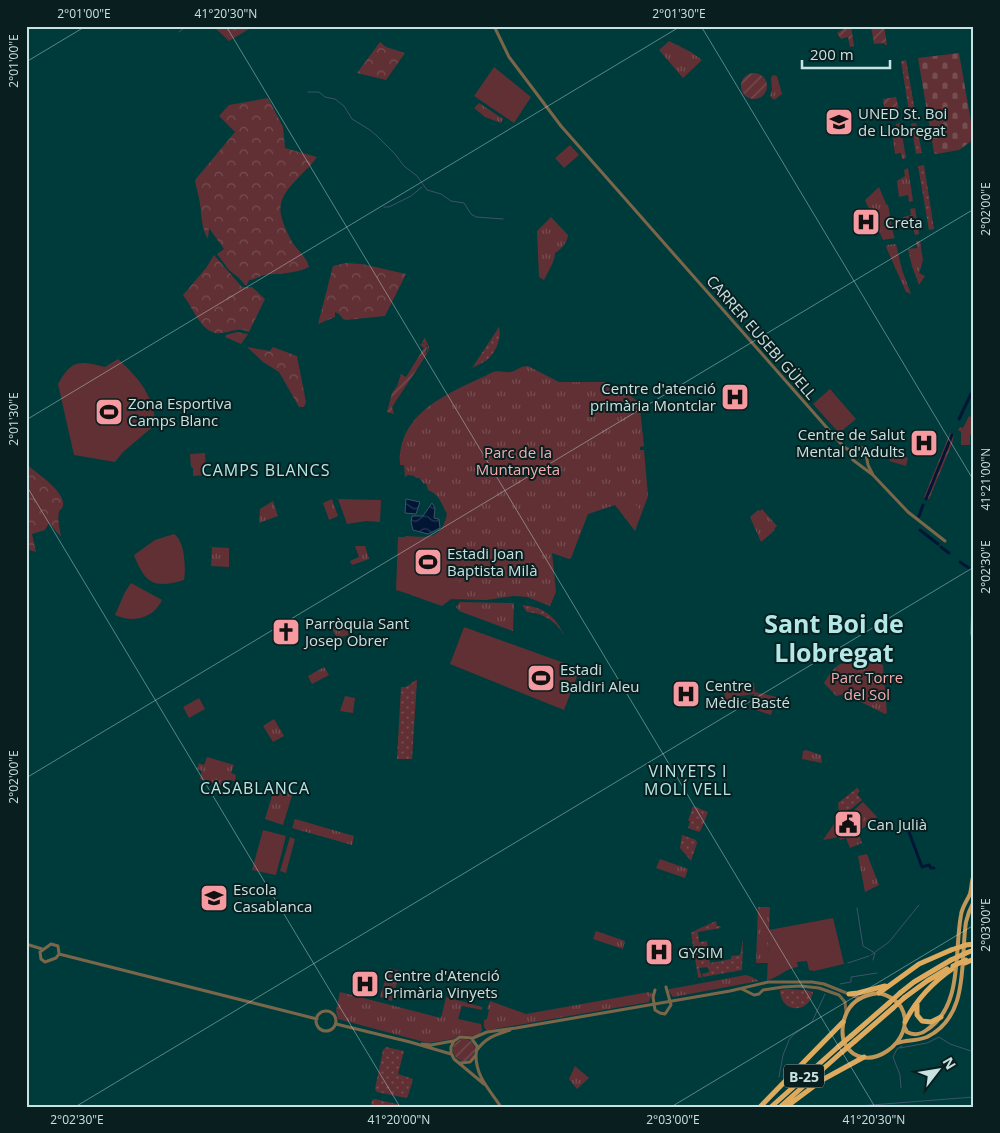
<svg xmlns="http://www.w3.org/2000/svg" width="1000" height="1133" viewBox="0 0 1000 1133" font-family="'Open Sans',sans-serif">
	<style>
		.grass { fill: url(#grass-dots) }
		.forest { fill: url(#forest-crowns) }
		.cemetery { fill: url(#cemetery-stones) }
		.park { fill: url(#park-tufts) }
		.garden { fill: url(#garden-furrows) }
		.pitch { fill: #613034 }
		.water { fill: url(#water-waves); stroke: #3d5369 }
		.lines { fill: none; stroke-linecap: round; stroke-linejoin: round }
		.stream { stroke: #3d5369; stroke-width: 1 }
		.canal { stroke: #011635; stroke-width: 3 }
		.tertiary { stroke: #7b6649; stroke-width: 3 }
		.primary { stroke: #c29758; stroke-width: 4 }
		.motorway { stroke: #deaa5d; stroke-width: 5 }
		.rail-casing { stroke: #608b8b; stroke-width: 3 }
		.rail { stroke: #091f1f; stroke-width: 1; stroke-dasharray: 4; stroke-linecap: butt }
		.motorway-bridge { stroke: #deaa5d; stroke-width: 5 }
		.ticks { fill: none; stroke: #c8e1e1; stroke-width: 1; stroke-opacity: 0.45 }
		.labels { text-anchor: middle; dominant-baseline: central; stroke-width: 4; stroke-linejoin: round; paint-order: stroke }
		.shield { fill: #091f1f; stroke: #8fa7a7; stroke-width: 1 }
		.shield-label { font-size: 14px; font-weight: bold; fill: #c8e1e1 }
		.poi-label { font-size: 15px; fill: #c8e1e1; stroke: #091f1f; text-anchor: start }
		.street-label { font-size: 15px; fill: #c8e1e1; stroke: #091f1f }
		.park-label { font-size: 15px; fill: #f5acaf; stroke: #091f1f }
		.neighbourhood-label { font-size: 16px; letter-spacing: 1px; fill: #b3e8e8; stroke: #091f1f }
		.town-label { font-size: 25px; font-weight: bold; fill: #b3e8e8; stroke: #091f1f }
		.neatline { fill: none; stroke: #c8e1e1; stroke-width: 2 }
		.ticks-label { font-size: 12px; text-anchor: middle; fill: #c8e1e1 }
	</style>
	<defs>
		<pattern id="grass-dots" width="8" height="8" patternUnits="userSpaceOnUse" patternTransform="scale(1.25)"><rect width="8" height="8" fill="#613034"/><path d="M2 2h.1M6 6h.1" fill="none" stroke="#764e51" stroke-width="1.8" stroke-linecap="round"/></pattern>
		<pattern id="forest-crowns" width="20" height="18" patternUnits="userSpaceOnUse" patternTransform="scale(1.25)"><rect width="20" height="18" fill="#613034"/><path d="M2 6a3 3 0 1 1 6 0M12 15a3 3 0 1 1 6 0" fill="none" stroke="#764e51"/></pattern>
		<pattern id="cemetery-stones" width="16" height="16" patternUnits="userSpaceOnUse" patternTransform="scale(1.25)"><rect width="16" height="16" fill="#613034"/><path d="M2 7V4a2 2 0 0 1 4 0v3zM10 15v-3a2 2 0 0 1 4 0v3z" fill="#764e51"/></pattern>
		<pattern id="park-tufts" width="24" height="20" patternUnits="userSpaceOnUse" patternTransform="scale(1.25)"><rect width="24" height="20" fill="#613034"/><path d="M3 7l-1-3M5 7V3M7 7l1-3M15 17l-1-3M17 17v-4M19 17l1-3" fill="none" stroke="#764e51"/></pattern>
		<pattern id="garden-furrows" width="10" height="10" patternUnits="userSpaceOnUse" patternTransform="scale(1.25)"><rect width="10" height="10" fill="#613034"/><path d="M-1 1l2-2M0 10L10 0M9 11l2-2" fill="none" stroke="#764e51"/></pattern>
		<pattern id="water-waves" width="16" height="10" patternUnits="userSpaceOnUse" patternTransform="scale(1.25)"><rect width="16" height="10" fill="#011635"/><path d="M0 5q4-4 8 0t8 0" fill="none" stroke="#253852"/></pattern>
	</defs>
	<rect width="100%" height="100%" fill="#003b3c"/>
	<!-- grass -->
	<path class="grass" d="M 906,60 L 915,111 L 909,112 L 901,61 Z
		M 916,123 L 922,153 L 916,154 L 911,124 Z
		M 924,165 L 934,229 L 929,230 L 918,166 Z
		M 499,327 C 502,337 496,353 487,360 C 483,363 477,365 472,368 Z
		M 522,605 C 544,607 555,616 564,635 C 556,621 543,613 527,612 Z
		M 416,680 L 417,680 L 412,759 L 397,759 L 401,687 L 406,687 Z
		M 857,788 L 860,791 L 857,794 L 862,800 L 851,809 L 839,813 L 838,803 Z
		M 693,806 L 708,812 L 701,830 L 699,832 L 688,828 L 690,821 L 688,821 Z
		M 682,835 L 696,840 L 697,843 L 691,861 L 680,848 Z
		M 716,921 L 717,926 L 720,926 L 721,928 L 698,932 L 699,942 L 707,941 L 710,963 L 731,959 L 731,956 L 740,955 L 743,940 L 742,970 L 703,977 L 702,974 L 709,972 L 708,967 L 699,968 L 702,978 L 698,977 L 691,933 L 698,929 Z
		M 787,989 L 806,990 L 813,992 C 809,1015 780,1013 780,990 Z
		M 386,1047 L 404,1051 L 398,1074 L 413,1079 L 408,1096 L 406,1098 L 377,1092 L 375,1089 L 383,1050 Z
		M 375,1099 L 401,1105 L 404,1107 L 371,1107 L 372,1100 Z"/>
	<!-- forest -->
	<path class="forest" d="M 213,26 L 254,26 L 229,41 Z
		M 380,42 L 386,47 L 405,53 L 386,80 L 357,73 Z
		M 268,98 L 283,127 L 285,148 L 317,157 C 311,166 306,169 299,177 C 276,200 276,210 290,238 C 295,249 306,255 309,267 C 296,274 279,273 264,275 C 259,276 255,280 249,280 L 247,285 L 245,285 L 239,278 L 229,270 L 217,254 L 224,249 L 209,228 L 208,239 C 201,228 202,216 200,204 C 199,195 196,188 195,180 L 235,132 L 219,116 L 229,105 Z
		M 214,255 L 242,287 L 252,287 L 265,299 L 249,332 C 238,327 232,332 221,333 C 202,336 193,307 183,295 L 206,268 Z
		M 346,263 L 362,264 L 406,274 L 385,316 L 346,320 L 343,319 L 339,314 L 335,312 L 335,317 L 318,324 L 333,266 Z
		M 237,332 L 248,334 L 241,344 L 225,337 L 226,335 Z
		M 247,347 L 270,351 L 273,347 L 297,356 L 306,402 L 304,407 L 299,407 L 279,372 L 263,362 Z
		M 26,464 C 35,472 65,491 63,505 C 62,511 61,507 59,512 C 57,520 60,529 61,537 L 49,523 L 45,530 L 32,534 L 36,552 L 26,549 Z"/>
	<!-- cemetery -->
	<path class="cemetery" d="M 959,53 L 974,139 L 959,150 L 936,154 L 934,153 L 918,58 Z"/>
	<!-- park -->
	<path class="park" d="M 669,41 L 691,52 L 702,60 L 683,78 L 659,50 Z
		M 773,75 L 777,76 L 782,94 L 774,100 L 770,96 L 772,90 L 771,78 Z
		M 479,103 L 503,119 L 501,123 L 485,117 L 474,108 Z
		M 900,123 L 906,158 L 902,159 L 901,153 L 895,154 L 892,132 L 897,130 L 896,124 Z
		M 908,168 L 913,201 L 909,202 L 908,195 L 899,197 L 897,181 L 905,176 L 904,170 Z
		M 879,187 L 886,204 L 888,205 C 890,213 892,233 895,238 L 883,240 L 865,200 Z
		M 915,208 L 919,234 L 915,235 L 913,228 L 905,230 L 903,217 L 911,215 L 910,209 Z
		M 551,217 L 568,235 C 568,241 561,250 555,253 C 555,261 548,272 544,280 L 539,277 L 537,231 Z
		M 916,241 L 920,241 L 923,260 L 919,273 L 925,276 L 919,285 L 912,266 L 908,249 L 917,248 Z
		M 896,244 L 902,270 L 911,294 L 906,292 L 886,247 L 887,245 Z
		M 528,366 L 559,382 L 604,382 L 614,386 L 632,397 L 637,401 L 640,409 L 644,446 L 640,447 L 640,450 L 644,450 L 648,496 L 635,531 L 615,505 L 588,514 L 571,558 L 569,559 L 552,553 L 556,592 L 550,606 L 527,597 L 514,596 L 486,600 L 451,599 L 442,606 L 411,595 L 405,536 C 428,537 441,541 447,514 C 441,503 440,495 428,490 L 426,483 L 424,484 L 419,478 L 416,478 L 414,476 L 408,475 L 405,477 L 404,465 L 400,465 C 397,410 453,392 493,372 C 499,370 505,373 511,372 C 517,370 521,366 528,366 Z
		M 332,499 L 338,516 L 329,520 L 323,503 Z
		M 273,501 L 278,516 L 259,523 L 260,509 Z
		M 762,509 L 777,526 L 774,529 L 775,530 L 761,542 L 750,517 L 758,510 L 760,511 Z
		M 355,546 L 365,546 L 369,559 L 352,565 L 350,561 L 359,557 Z
		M 212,547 L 229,548 L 229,567 L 211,566 Z
		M 460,602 L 514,603 L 513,631 L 459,611 L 456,607 Z
		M 345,623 L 349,635 L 337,638 L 332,628 Z
		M 867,659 L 883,665 L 887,713 L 885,714 L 845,694 L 836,696 L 824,683 C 833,669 839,658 858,665 L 856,669 L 858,671 L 860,667 L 864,668 Z
		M 324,667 L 329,675 L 312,684 L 308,676 Z
		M 345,696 L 355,698 L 353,713 L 340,711 Z
		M 274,719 L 284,736 L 273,742 L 263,726 Z
		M 806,750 L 821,755 L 822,763 L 802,759 L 803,751 Z
		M 207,757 L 234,765 L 231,773 L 236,775 L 235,781 L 230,780 L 227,787 L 200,779 L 202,771 L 197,769 L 199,763 L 204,765 Z
		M 275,786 L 293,792 L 283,825 L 265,819 Z
		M 863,802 L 877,817 L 858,832 L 862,843 L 850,848 L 846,838 L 840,840 L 839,837 L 823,840 L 834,824 L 837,817 L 852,812 Z
		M 295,819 L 354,836 L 352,845 L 292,828 Z
		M 867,854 L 879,885 L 865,892 L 858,856 Z
		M 660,859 L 688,869 L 685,878 L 656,868 Z
		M 758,907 L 770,907 L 768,963 L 756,963 Z
		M 596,931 L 625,941 L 623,949 L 593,939 Z
		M 389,968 L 400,971 L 392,1001 L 380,997 Z
		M 746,975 L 752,977 L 759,981 L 673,997 L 668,990 L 670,989 Z
		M 340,992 L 441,1018 L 446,997 L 482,1007 L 482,1010 L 462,1006 L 458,1019 L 481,1024 L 482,1030 L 479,1035 L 472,1036 L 460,1035 L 453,1039 L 428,1043 L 338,1019 L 336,1011 Z
		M 649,992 L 652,994 L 649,1002 L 489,1030 L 487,1030 L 484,1027 L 484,1020 L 487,1019 L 489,1010 L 487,1009 L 490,1001 L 526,1014 Z
		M 575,1066 L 589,1078 L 577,1089 L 569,1079 Z"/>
	<!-- garden -->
	<path class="garden" d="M 848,26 L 851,26 L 854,46 L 850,47 L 848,37 L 841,39 L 837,33 Z
		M 871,26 L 884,26 L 887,45 L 885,45 L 884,43 L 874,44 Z
		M741 86a13 13 0 1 1 26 0a13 13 0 1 1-26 0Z
		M 896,97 L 899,110 L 885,113 L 883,99 Z
		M 425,338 L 429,347 L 428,353 L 427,351 L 428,346 L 425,345 L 427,347 L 426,351 L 427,354 L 392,407 L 394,414 L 387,412 L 392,393 L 397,386 L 401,374 L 406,377 L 424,348 L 420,345 L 422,343 L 425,344 L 422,342 Z
		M 950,433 L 954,435 L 952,444 L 929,499 L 925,499 L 924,497 Z
		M453 1050a11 11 0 1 1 22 0a11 11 0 1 1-22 0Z"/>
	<!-- pitch -->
	<path class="pitch" d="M 494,67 L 531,97 L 514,123 L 474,96 Z
		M 570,145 L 579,155 L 564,168 L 555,158 Z
		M 118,359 C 140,379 152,394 156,424 L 123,452 L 115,462 L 74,455 L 58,384 C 71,360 79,360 105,367 Z
		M 830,389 L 856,419 L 839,433 L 813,404 Z
		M 969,416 L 974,418 L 974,434 L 970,435 L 970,445 L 961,445 L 961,432 L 958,430 L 960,427 L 963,428 Z
		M 891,452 L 908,458 L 906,466 L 889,461 Z
		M 205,453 L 206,475 L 193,476 L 193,468 L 191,467 L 190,454 Z
		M 631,497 L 640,511 L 632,517 L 623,504 Z
		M 338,499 L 381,500 L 380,522 L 366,521 L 347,524 Z
		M 174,534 C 185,541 186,568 184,580 C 153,589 145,583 134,555 L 155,540 Z
		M 398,537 L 457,537 L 460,587 L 451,599 L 418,597 L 396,590 Z
		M 131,583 L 162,600 C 153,619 133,623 115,615 L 125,592 Z
		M 464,627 L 578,668 L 579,671 L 564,710 L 450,664 Z
		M 745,683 L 754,683 L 755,692 L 777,697 L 771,715 L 753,709 L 750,709 L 750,705 L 753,705 L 754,694 L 734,697 L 735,699 L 728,706 L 724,693 Z
		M 199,698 L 205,709 L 189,718 L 183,707 Z
		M 263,830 L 286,836 L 276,875 L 252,870 Z
		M 290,837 L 295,839 L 286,873 L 280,871 Z
		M 833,918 L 844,964 L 814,971 L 809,970 L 807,961 L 797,962 L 798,967 C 785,968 779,978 767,980 L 769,930 Z"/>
	<!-- water -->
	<path class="water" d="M 406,499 L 420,502 L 416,514 L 405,513 Z
		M 432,503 L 435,508 L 434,518 L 439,519 L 440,528 L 428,534 L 413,530 L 411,522 L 412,516 L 423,516 Z"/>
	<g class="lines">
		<!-- stream -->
		<path class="stream" d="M 179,32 L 187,26
			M 308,92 L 319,92 L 325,97 L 335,99 L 344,106 L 352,119 L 370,130 L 377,136 L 395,154 L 404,166 L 417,176 L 427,190 L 441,194 L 451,201 L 464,203 L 471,214 L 476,217 L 503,219
			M 384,207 L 389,207 L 411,196 L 422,187
			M 857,908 L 863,946 L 875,953 L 873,960
			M 871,955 L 889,942 L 919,905
			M 848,963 L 869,956
			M 840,984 L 851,982 L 851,977 L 877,973
			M 900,1048 L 927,1043 L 939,1037 L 950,1044 L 974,1052
			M 779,1077 L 783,1055 L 789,1040 L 793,1035 L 812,1022 L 825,994
			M 901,1088 L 900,1075 L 893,1057 L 897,1049 L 902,1046
			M 846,1107 L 974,1097"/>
		<!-- canal -->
		<path class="canal" d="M 959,419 L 971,394
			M 926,499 L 952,435
			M 919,516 L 923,505
			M 920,530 L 938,544
			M 941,547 L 949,553
			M 960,562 L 969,568
			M 909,832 L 922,867 L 929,865 L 931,868 L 934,868"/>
		<!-- tertiary -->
		<path class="tertiary" d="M 494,26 L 509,57 L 561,126 L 843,446 L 847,449 L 853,450
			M 873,475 L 868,465 L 865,449 L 860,447 L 855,447 L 851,453 L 853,460 L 873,475 L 908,512 L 945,541
			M 26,944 L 42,949
			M 51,944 L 58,946 L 59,954 L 56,958 L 45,962 L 41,959 L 40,952 Z
			M 59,954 L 317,1019
			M 742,989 L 754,995 L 759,994 L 763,990 L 783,987 L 801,986 L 819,988 L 839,995 L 845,1002 L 846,1012
			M 655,990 L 653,997 L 655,1010 L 660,1013 L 665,1014 L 671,1005 L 666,987
			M316 1021a10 10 0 1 1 20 0a10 10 0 1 1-20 0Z
			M 336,1024 L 410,1042 L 451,1054
			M 422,1044 L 431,1045 L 453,1041
			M 477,1050 C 486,1037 496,1035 510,1030
			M 476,1056 C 476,1077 490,1090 501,1107
			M 460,1063 L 470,1062 L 476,1055 L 477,1046 L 471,1038
			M 484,1084 L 454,1059 L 451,1053 L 451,1047 L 454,1041 L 460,1037 L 473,1038 L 487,1032 L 516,1028 L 730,991 L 768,982 L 812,982 L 824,984 L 859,998"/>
		<!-- primary -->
		<path class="primary" d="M 879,993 C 888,995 896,1000 901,1007 C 920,1040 864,1079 845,1044 C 842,1038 842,1032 843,1025 C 846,1005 859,995 879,993 Z
			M 905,1028 L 907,1032 C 914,1036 922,1034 928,1029 C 963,1005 954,952 961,915 C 962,907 967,901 970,894 C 972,887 971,881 974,875
			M 897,1043 C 907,1040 917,1041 927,1037 C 970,1016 960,961 966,922 L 969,912 L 974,901"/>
		<!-- motorway -->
		<path class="motorway" d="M 966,945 L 974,944
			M 966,953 L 974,950
			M 965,963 L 974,959
			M 879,993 L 919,964 L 951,950
			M 900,993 L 914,982 L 951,960
			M 849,994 L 858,993 L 885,986
			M 904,998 L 927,981 L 947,969
			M 917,1004 L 917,1015 L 922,1021 L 931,1022 L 941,1017
			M 905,1022 C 916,1000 932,983 952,969
			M 851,1036 L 889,1003
			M 855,1041 L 893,1008
			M 760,1107 L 843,1022
			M 771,1107 L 838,1047
			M 780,1107 L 842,1052
			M 786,1107 L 822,1080 L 864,1057"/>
		<defs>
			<path id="rail" d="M 974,558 L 972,633 L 974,649"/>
		</defs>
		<!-- rail casing -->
		<use href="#rail" class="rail-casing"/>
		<!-- rail -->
		<use href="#rail" class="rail"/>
		<!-- motorway-bridge -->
		<path class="motorway-bridge" d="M 951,950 L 966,945
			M 951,960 L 966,953
			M 953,966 L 966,960
			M 889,1003 L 900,993
			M 893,1008 L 904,998
			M 838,1047 L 851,1036
			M 842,1052 L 855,1041"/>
	</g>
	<!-- ticks -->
	<path class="ticks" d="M 226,26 L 875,1107M 701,26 L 974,481M 26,62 L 86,26M 26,420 L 681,26M 26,485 L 400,1107M 26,778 L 974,209M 75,1107 L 974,567M 671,1107 L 974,925"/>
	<!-- icons -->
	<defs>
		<symbol id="university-square" viewBox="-11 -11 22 22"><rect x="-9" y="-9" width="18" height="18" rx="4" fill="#f49aa0" stroke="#091f1f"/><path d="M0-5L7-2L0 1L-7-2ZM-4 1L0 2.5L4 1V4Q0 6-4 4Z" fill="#111"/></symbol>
		<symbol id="hospital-square" viewBox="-11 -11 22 22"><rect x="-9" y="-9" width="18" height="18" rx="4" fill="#f49aa0" stroke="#091f1f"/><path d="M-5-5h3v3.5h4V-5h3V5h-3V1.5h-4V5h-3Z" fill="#111"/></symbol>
		<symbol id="stadium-square" viewBox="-11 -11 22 22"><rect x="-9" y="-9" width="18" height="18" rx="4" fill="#f49aa0" stroke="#091f1f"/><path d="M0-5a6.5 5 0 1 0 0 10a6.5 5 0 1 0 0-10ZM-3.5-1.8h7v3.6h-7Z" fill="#111"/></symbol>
		<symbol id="church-square" viewBox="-11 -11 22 22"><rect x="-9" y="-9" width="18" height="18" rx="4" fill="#f49aa0" stroke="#091f1f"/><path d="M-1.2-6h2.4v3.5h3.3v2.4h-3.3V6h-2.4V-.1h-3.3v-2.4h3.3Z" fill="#111"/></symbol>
		<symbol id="civic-square" viewBox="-11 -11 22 22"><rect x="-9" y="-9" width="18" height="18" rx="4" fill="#f49aa0" stroke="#091f1f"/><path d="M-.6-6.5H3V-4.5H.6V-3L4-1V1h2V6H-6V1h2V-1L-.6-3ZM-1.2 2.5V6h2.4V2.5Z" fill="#111"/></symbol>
		<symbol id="school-square" viewBox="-11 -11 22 22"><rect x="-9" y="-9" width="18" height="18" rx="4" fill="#f49aa0" stroke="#091f1f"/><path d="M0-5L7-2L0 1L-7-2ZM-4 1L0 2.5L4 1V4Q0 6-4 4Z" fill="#111"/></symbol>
	</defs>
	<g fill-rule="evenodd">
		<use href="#university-square" x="823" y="106" width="32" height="32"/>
		<use href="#hospital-square" x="850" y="206" width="32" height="32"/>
		<use href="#hospital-square" x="719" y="381" width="32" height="32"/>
		<use href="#stadium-square" x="93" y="396" width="32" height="32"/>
		<use href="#hospital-square" x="908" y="427" width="32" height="32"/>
		<use href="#stadium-square" x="412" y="546" width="32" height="32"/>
		<use href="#church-square" x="270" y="616" width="32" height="32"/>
		<use href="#stadium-square" x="525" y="662" width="32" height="32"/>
		<use href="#hospital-square" x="670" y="678" width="32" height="32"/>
		<use href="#civic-square" x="832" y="808" width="32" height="32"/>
		<use href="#school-square" x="198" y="882" width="32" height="32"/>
		<use href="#hospital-square" x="643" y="936" width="32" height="32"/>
		<use href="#hospital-square" x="349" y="968" width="32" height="32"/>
	</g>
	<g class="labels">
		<!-- shield labels -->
		<rect class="shield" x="784" y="1064.5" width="40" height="23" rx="4"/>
		<g class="shield-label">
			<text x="804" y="1076">B-25</text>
		</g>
		<!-- poi labels -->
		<g class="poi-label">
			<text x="858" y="113">UNED St. Boi<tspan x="858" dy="17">de Llobregat</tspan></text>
			<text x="885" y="222">Creta</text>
			<text x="716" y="388" text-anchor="end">Centre d'atenció<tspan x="716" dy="17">primària Montclar</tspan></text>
			<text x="128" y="403">Zona Esportiva<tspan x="128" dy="17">Camps Blanc</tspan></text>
			<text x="905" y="434" text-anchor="end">Centre de Salut<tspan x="905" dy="17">Mental d'Adults</tspan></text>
			<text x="447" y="553">Estadi Joan<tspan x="447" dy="17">Baptista Milà</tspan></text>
			<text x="305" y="623">Parròquia Sant<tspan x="305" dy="17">Josep Obrer</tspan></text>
			<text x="560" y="669">Estadi<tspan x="560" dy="17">Baldiri Aleu</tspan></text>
			<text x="705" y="685">Centre<tspan x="705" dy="17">Mèdic Basté</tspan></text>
			<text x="867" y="824">Can Julià</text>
			<text x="233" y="889">Escola<tspan x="233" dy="17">Casablanca</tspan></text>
			<text x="678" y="952">GYSIM</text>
			<text x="384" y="975">Centre d'Atenció<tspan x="384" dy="17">Primària Vinyets</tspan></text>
		</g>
		<!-- street labels -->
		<g class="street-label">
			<text transform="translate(762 337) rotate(49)">CARRER EUSEBI GÜELL</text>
		</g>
		<!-- park labels -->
		<g class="park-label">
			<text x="518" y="452">Parc de la<tspan x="518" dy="17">Muntanyeta</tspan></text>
			<text x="867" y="677">Parc Torre<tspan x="867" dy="17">del Sol</tspan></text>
		</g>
		<!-- neighbourhood labels -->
		<g class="neighbourhood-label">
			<text x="266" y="470">CAMPS BLANCS</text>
			<text x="688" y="771">VINYETS I<tspan x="688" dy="18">MOLÍ VELL</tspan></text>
			<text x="255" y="788">CASABLANCA</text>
		</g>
		<!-- town labels -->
		<g class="town-label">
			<text x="834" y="623">Sant Boi de<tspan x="834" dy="29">Llobregat</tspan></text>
		</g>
	</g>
	<!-- border -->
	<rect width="1000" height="1133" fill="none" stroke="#091f1f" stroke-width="55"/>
	<!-- north arrow -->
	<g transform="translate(938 1070) rotate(59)" stroke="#091f1f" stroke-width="4" paint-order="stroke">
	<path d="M0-4L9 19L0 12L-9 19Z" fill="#c8e1e1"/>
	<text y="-8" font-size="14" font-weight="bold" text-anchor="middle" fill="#c8e1e1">N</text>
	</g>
	<!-- scale -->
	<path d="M802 60v8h88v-8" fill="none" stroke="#c8e1e1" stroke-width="2.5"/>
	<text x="810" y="60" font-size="15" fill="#c8e1e1" stroke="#091f1f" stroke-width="4" paint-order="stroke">200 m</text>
	<rect x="28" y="28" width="944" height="1078" class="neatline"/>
	<g class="ticks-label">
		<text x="84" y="18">2°01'00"E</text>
		<text x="226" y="18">41°20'30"N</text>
		<text x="679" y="18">2°01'30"E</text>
		<text transform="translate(14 61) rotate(-90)" y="4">2°01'00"E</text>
		<text transform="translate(986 209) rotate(-90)" y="4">2°02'00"E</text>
		<text transform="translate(14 419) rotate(-90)" y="4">2°01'30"E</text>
		<text transform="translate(986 479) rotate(-90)" y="4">41°21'00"N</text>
		<text transform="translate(986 567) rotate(-90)" y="4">2°02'30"E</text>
		<text transform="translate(14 777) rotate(-90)" y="4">2°02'00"E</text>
		<text transform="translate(986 925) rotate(-90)" y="4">2°03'00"E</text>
		<text x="77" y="1124">2°02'30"E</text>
		<text x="399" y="1124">41°20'00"N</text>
		<text x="673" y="1124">2°03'00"E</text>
		<text x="874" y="1124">41°20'30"N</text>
	</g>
</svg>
